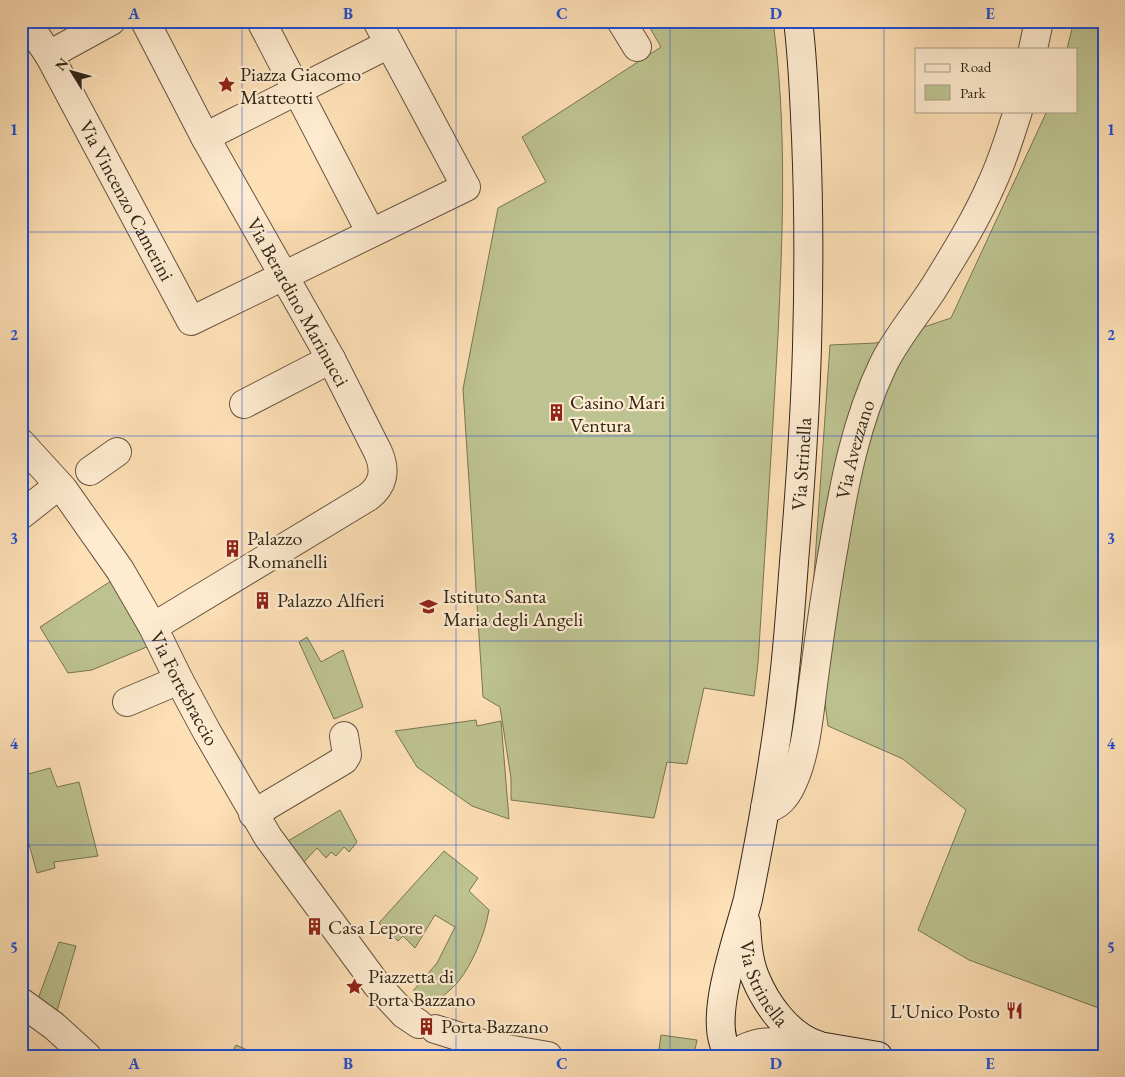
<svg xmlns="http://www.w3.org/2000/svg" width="1125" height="1077" viewBox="0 0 1125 1077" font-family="'EB Garamond',serif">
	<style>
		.green { fill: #bdc390; stroke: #787554 }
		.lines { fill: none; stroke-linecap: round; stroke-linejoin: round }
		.minor-casing { stroke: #655540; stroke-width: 30 }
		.secondary-casing { stroke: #322719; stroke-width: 30 }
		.minor { stroke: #feebd0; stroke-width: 28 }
		.secondary { stroke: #feebd0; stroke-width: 28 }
		.grid { fill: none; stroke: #1d4ed8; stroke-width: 1; stroke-opacity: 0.55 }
		.labels { text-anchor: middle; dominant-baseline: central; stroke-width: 4.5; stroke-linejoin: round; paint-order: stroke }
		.poi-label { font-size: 20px; fill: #322719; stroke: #feebd0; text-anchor: start }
		.street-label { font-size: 20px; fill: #322719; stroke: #feebd0 }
		.neatline { fill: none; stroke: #1d4ed8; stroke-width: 2 }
		.grid-label { font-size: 16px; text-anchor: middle; font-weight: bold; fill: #1d4ed8 }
	</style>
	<rect width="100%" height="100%" fill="#fee0b6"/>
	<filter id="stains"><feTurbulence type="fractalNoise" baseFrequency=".004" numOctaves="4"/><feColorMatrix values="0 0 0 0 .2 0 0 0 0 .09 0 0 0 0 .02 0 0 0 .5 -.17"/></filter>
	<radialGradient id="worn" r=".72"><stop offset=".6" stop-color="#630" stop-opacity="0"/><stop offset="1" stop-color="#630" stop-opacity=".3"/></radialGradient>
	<!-- green -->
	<path class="green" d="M 646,21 L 773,21 C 787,125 783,230 778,335 C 772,444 765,553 758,663 L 754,696 L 704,688 L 687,764 L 667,762 L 654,818 L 511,800 L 511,778 L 500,707 L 483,697 L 463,389 L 498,208 L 546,182 L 522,137 L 661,47 Z
		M 1074,21 L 1104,21 L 1104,1010 L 969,960 L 918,930 L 966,810 L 903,759 L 828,726 L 812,604 L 830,345 L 876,343 L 951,318 L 1047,111 L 1076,111 L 1076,49 L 1067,49 Z
		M 111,581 L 139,621 L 149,646 L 92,670 L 68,673 L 40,627 Z
		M 307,637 L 321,662 L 343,650 L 363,707 L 334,719 L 299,642 Z
		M 476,720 L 477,726 L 501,721 L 509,819 L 472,806 L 417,767 L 395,731 Z
		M 50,768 L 57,787 L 79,782 L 98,856 L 54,862 L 55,868 L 37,873 L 21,815 L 21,806 L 24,805 L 21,796 L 21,776 Z
		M 340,810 L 357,842 L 349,852 L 344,847 L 336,856 L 331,852 L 326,858 L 317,848 L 304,862 L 288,841 Z
		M 444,851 L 478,878 L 469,891 L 489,910 C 485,934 473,963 458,982 C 451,990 442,996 435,1004 L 413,991 L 437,963 L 455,927 L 435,915 L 415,948 L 403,936 L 398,941 L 379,923 Z
		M 59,942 L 76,946 L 54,1021 L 35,1007 Z
		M 661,1035 L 697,1040 L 694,1054 L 659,1049 Z
		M 236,1045 L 254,1053 L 252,1056 L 230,1056 Z"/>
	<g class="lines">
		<defs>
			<g id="minor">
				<path id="s1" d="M 26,21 L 49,55 L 191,321 L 466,187 L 377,21"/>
				<path d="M 145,21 L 205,137 L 389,44"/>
				<path d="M 261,21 L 371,233"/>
				<path d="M 621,21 L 637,47"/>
				<path d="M 1033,49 L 1039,21"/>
				<path d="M 49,55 L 111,21"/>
				<path d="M 244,404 L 331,359"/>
				<path id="s2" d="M 21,443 L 63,489 L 120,570 L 153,627 L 179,680 L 207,732 L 268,837 L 377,985 L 404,1014 L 419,1024"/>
				<path d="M 90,471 L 117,452"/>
				<path d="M 21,515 L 59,485"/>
				<path d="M 153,627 L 368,497 C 384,485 386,470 378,452 L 331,359 L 205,137"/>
				<path d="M 127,702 L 179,680"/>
				<path id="s3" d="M 765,808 C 778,808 787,795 792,784 C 807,752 809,712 814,677 C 820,632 826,589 834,545 C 844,484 856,421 883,365 C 896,338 916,315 933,289 C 954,255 976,220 992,183 C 1003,160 1010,135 1018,111"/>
				<path d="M 253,814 L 344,760 L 347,755 L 344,736"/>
				<path d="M 21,1002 L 54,1026 L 87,1056"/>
				<path d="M 435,1029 L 489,1046 L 548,1056"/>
				<path d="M 733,1056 C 756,1035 789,1043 817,1045"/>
			</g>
			<g id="secondary">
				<path id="s4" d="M 746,923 C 747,941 748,960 755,977 C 766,1004 788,1035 817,1045"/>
				<path id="s5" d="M 732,1056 C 702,1031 740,933 748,899 C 762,829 775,758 783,687 C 788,646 791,603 794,562 C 800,490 805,418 807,347 C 809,276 809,207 806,137 C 804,98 803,59 798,21"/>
				<path d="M 783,1056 L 802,1047 L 813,1045 L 878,1056"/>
			</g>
		</defs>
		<!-- minor casing -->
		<use href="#minor" class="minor-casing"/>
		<!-- secondary casing -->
		<use href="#secondary" class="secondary-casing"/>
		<!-- minor -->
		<use href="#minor" class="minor"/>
		<!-- secondary -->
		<use href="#secondary" class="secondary"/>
	</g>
	<!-- grid -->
	<path class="grid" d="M 242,21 L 242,1056M 456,21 L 456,1056M 670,21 L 670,1056M 884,21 L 884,1056M 21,232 L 1104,232M 21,436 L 1104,436M 21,641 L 1104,641M 21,845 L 1104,845"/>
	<!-- icons -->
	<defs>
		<symbol id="sight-bare" viewBox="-9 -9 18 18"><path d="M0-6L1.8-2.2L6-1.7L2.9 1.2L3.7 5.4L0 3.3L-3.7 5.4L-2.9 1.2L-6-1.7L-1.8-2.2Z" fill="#8f2418" stroke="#feebd0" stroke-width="2.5" paint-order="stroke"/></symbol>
		<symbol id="building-bare" viewBox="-9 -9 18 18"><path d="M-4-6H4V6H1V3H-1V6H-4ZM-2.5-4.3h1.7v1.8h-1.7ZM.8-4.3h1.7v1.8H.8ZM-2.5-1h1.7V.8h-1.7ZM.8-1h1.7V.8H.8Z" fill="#8f2418" stroke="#feebd0" stroke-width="2.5" paint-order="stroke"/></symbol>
		<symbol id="school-bare" viewBox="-9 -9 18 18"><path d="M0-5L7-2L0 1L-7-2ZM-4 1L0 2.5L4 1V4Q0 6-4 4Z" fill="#8f2418" stroke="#feebd0" stroke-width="2.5" paint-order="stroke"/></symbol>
		<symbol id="restaurant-bare" viewBox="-9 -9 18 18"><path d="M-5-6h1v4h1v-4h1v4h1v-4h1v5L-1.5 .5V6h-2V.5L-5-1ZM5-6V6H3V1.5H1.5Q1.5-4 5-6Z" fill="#8f2418" stroke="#feebd0" stroke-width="2.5" paint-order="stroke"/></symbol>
	</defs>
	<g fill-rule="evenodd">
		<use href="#sight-bare" x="214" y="72" width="25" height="25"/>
		<use href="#building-bare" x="544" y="400" width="25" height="25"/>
		<use href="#building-bare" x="220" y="536" width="25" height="25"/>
		<use href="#building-bare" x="250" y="588" width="25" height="25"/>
		<use href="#school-bare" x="416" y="594" width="25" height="25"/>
		<use href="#building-bare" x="302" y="914" width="25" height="25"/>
		<use href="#sight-bare" x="342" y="974" width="25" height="25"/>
		<use href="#restaurant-bare" x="1002" y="998" width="25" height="25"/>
		<use href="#building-bare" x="414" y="1014" width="25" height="25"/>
	</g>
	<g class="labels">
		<!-- poi labels -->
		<g class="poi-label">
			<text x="240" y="74">Piazza Giacomo<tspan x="240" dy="23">Matteotti</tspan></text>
			<text x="570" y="402">Casino Mari<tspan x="570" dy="23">Ventura</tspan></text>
			<text x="247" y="538">Palazzo<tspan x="247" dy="23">Romanelli</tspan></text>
			<text x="443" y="596">Istituto Santa<tspan x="443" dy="23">Maria degli Angeli</tspan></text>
			<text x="277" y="600">Palazzo Alfieri</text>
			<text x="328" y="927">Casa Lepore</text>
			<text x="368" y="976">Piazzetta di<tspan x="368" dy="23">Porta Bazzano</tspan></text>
			<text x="1000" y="1011" text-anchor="end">L'Unico Posto</text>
			<text x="441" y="1026">Porta Bazzano</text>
		</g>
		<!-- street labels -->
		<g class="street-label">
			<text stroke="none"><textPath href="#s1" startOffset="206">Via Vincenzo Camerini</textPath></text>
			<text transform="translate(298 302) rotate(61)">Via Berardino Marinucci</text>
			<text stroke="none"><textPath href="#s3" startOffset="379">Via Avezzano</textPath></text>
			<text stroke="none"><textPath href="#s5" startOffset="602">Via Strinella</textPath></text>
			<text stroke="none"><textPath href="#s2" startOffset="296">Via Fortebraccio</textPath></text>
			<text stroke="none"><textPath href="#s4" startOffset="64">Via Strinella</textPath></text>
		</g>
	</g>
	<!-- margin -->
	<rect width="1125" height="1077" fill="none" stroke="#fee0b6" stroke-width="55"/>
	<!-- legend -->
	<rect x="915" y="48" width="162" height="65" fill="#feebd0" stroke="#ac9d87"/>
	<rect x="925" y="64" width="25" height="8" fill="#feebd0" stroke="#ac9d87"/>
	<text x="960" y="72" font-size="15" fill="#322719">Road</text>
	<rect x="925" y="85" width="25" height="15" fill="#bdc390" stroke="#ac9d87"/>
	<text x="960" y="98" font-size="15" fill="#322719">Park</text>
	<!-- north arrow -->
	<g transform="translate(72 72) rotate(307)" stroke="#feebd0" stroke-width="4" paint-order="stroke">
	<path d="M0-4L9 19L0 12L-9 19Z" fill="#322719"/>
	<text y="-8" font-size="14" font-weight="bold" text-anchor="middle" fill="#322719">N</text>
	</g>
	<rect x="28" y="28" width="1070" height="1022" class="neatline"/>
	<g class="grid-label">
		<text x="134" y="19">A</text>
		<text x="348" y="19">B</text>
		<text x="562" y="19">C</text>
		<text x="776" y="19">D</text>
		<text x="990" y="19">E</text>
		<text x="14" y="135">1</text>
		<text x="1111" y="135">1</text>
		<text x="14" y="340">2</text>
		<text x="1111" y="340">2</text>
		<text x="14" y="544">3</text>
		<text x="1111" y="544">3</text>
		<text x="14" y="749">4</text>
		<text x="1111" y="749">4</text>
		<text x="14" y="953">5</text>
		<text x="1111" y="953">5</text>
		<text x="134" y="1069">A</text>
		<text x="348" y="1069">B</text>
		<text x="562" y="1069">C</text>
		<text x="776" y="1069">D</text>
		<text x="990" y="1069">E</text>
	</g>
	<rect width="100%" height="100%" filter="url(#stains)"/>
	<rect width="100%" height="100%" fill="url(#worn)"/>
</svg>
